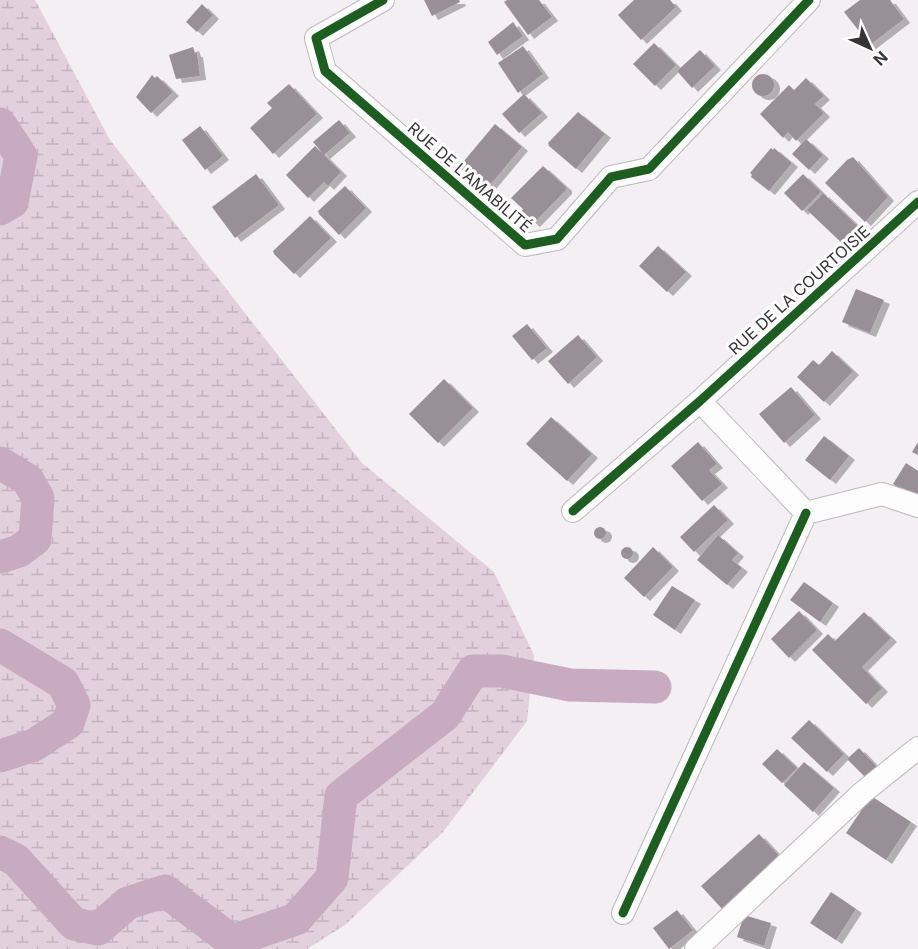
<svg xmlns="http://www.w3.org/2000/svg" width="918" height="949" viewBox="0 0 918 949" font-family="Inter,sans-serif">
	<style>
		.wetland { fill: url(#wetland-marsh) }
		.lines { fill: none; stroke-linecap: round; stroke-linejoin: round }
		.river { stroke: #c8abc1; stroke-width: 33 }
		.building { fill: #999097; filter: url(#shadow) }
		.minor-casing { stroke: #bcb9bb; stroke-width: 24 }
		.minor { stroke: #fdfdfd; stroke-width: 22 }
		.cycleway-casing { stroke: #fff; stroke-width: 13 }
		.cycleway { stroke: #1b5e20; stroke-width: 9 }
		.labels { text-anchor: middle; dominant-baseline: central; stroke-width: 6; stroke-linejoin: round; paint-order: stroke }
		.street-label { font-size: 16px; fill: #373436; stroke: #fff }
	</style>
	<defs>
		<pattern id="wetland-marsh" width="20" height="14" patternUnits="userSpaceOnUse" patternTransform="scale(1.5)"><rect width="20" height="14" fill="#e2d0dd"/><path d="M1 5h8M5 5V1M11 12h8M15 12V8" fill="none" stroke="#c2b3be"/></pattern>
		<filter id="shadow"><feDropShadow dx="6" dy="4" stdDeviation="0" flood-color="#0004"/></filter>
	</defs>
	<rect width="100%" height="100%" fill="#f4eff2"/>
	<!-- wetland -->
	<path class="wetland" d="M 0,0 L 35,0 L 110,140 L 362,463 L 494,572 L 534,655 L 527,721 L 443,832 L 345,925 L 307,949 L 0,949 Z"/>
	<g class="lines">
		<!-- river -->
		<path class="river" d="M 0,124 L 21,156 L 12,202 L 0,209
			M 0,463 L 28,480 L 38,498 L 35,539 L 19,551 L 0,557
			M 0,645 L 63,683 L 74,705 L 68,723 L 34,745 L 0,756
			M 0,852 L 16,860 L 74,924 L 98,929 L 128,903 L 165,891 L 232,941 L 296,919 L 332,878 L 341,796 L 445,715 L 473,671 L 502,671 L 570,685 L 655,687"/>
	</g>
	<!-- building -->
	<path class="building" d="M 424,0 L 459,0 L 460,2 L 432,16 Z
		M 507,0 L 539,0 L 552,17 L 528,35 L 504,2 Z
		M 634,0 L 670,0 L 676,7 L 641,40 L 618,15 Z
		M 860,0 L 890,0 L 904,19 L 870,45 L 844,12 Z
		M 202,4 L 213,15 L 197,32 L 186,22 Z
		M 513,22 L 523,36 L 497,55 L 488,42 Z
		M 654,43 L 676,65 L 655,86 L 633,64 Z
		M 523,46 L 543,74 L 518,93 L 498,63 Z
		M 193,47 L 195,53 L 197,53 L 200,76 L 176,79 L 169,55 Z
		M 700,50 L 715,66 L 692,88 L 677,71 Z
		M752 85a11 11 0 1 1 22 0a11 11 0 1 1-22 0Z
		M 152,75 L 155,78 L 157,76 L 173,92 L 151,113 L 136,97 Z
		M 806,78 L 824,96 L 815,104 L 824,113 L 796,141 L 788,132 L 783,138 L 760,114 L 789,85 L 794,90 Z
		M 289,84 L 317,114 L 273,154 L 250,128 L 272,108 L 267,103 Z
		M 524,94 L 542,113 L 519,133 L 502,114 Z
		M 578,112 L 605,134 L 576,169 L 549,146 L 548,143 Z
		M 339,120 L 350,133 L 324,155 L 313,142 Z
		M 495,124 L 522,147 L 486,190 L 459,167 Z
		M 200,126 L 223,156 L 205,170 L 182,140 Z
		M 806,139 L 823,155 L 809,170 L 792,154 Z
		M 315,146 L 341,172 L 328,186 L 324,182 L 308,198 L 286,175 Z
		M 771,148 L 773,150 L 774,148 L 792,163 L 769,191 L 751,177 L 752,175 L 750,173 Z
		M 853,157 L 888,197 L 865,222 L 825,183 L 847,160 Z
		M 543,166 L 566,187 L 566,190 L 534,223 L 521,212 L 523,209 L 511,198 Z
		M 256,174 L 279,205 L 235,238 L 212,207 Z
		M 803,174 L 821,192 L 802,211 L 784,193 Z
		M 345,186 L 366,208 L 339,235 L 319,214 L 318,211 Z
		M 823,193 L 863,231 L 847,248 L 807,210 Z
		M 310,216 L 331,238 L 294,274 L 274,254 L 273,251 Z
		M 658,246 L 686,272 L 667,292 L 639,266 Z
		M 856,289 L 884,300 L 870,333 L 842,322 Z
		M 527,324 L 547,348 L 532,360 L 512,336 Z
		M 578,335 L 597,357 L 568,384 L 548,361 Z
		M 832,351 L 853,371 L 824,402 L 797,377 L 813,360 L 819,365 Z
		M 444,379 L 473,408 L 438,443 L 409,414 Z
		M 791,387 L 815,415 L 784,443 L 759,414 Z
		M 551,417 L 592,454 L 567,481 L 526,444 Z
		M 824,436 L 849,456 L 830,480 L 805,460 Z
		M 698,442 L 717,464 L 709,470 L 722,484 L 702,501 L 671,466 Z
		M 918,442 L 918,455 L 912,452 Z
		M 906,463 L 918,471 L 918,495 L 915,499 L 893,484 Z
		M 714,505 L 728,520 L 694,552 L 680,537 Z
		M594 533a6 6 0 1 1 12 0a6 6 0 1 1-12 0Z
		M 718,535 L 738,553 L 732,560 L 742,568 L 727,585 L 697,560 Z
		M 653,547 L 673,567 L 644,597 L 624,578 Z
		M621 553a6 6 0 1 1 12 0a6 6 0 1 1-12 0Z
		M 804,582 L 833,603 L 820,622 L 790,600 Z
		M 672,586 L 695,600 L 675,630 L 653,615 Z
		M 799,611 L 817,630 L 789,658 L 771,639 Z
		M 864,612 L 891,638 L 862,667 L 882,688 L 866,704 L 812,650 L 828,634 L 835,641 Z
		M 809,720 L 844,754 L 827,772 L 791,738 Z
		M 859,748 L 878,768 L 867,779 L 847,759 Z
		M 777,749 L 797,768 L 782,783 L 762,764 Z
		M 804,762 L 834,788 L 813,812 L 784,785 Z
		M 871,796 L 911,822 L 886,860 L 846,833 Z
		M 759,834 L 782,859 L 724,911 L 701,886 Z
		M 831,892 L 856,909 L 836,940 L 810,923 Z
		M 677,910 L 693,930 L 669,949 L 653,928 Z
		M 744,915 L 771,923 L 764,946 L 737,937 Z"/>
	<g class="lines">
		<defs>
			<path id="minor" d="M 383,0 L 316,38 L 325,71 L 525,245 L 557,239 L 611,177 L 649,169 L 809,0
				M 700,401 L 806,513 L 882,494 L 918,506
				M 573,511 L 700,401 L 918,202
				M 623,913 L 806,513
				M 696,949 L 862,793 L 918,748"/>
		</defs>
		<!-- minor casing -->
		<use href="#minor" class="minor-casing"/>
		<!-- minor -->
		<use href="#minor" class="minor"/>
		<defs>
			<path id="cycleway" d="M 383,0 L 316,38 L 325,71 L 525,245 L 557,239 L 611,177 L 649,169 L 809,0
				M 573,511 L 700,401 L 918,202
				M 623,913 L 806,513"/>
		</defs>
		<!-- cycleway casing -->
		<use href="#cycleway" class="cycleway-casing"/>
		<!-- cycleway -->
		<use href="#cycleway" class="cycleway"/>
	</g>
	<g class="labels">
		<!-- street labels -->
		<g class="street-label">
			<text transform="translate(470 177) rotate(41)">RUE DE L'AMABILITÉ</text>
			<text transform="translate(799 290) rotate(-42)">RUE DE LA COURTOISIE</text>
		</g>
	</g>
	<!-- north arrow -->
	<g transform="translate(870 48) rotate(135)" stroke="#ffffff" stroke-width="4.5" paint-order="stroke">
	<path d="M0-4.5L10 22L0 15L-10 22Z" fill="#373436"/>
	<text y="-9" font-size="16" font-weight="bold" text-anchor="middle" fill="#373436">N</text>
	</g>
</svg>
